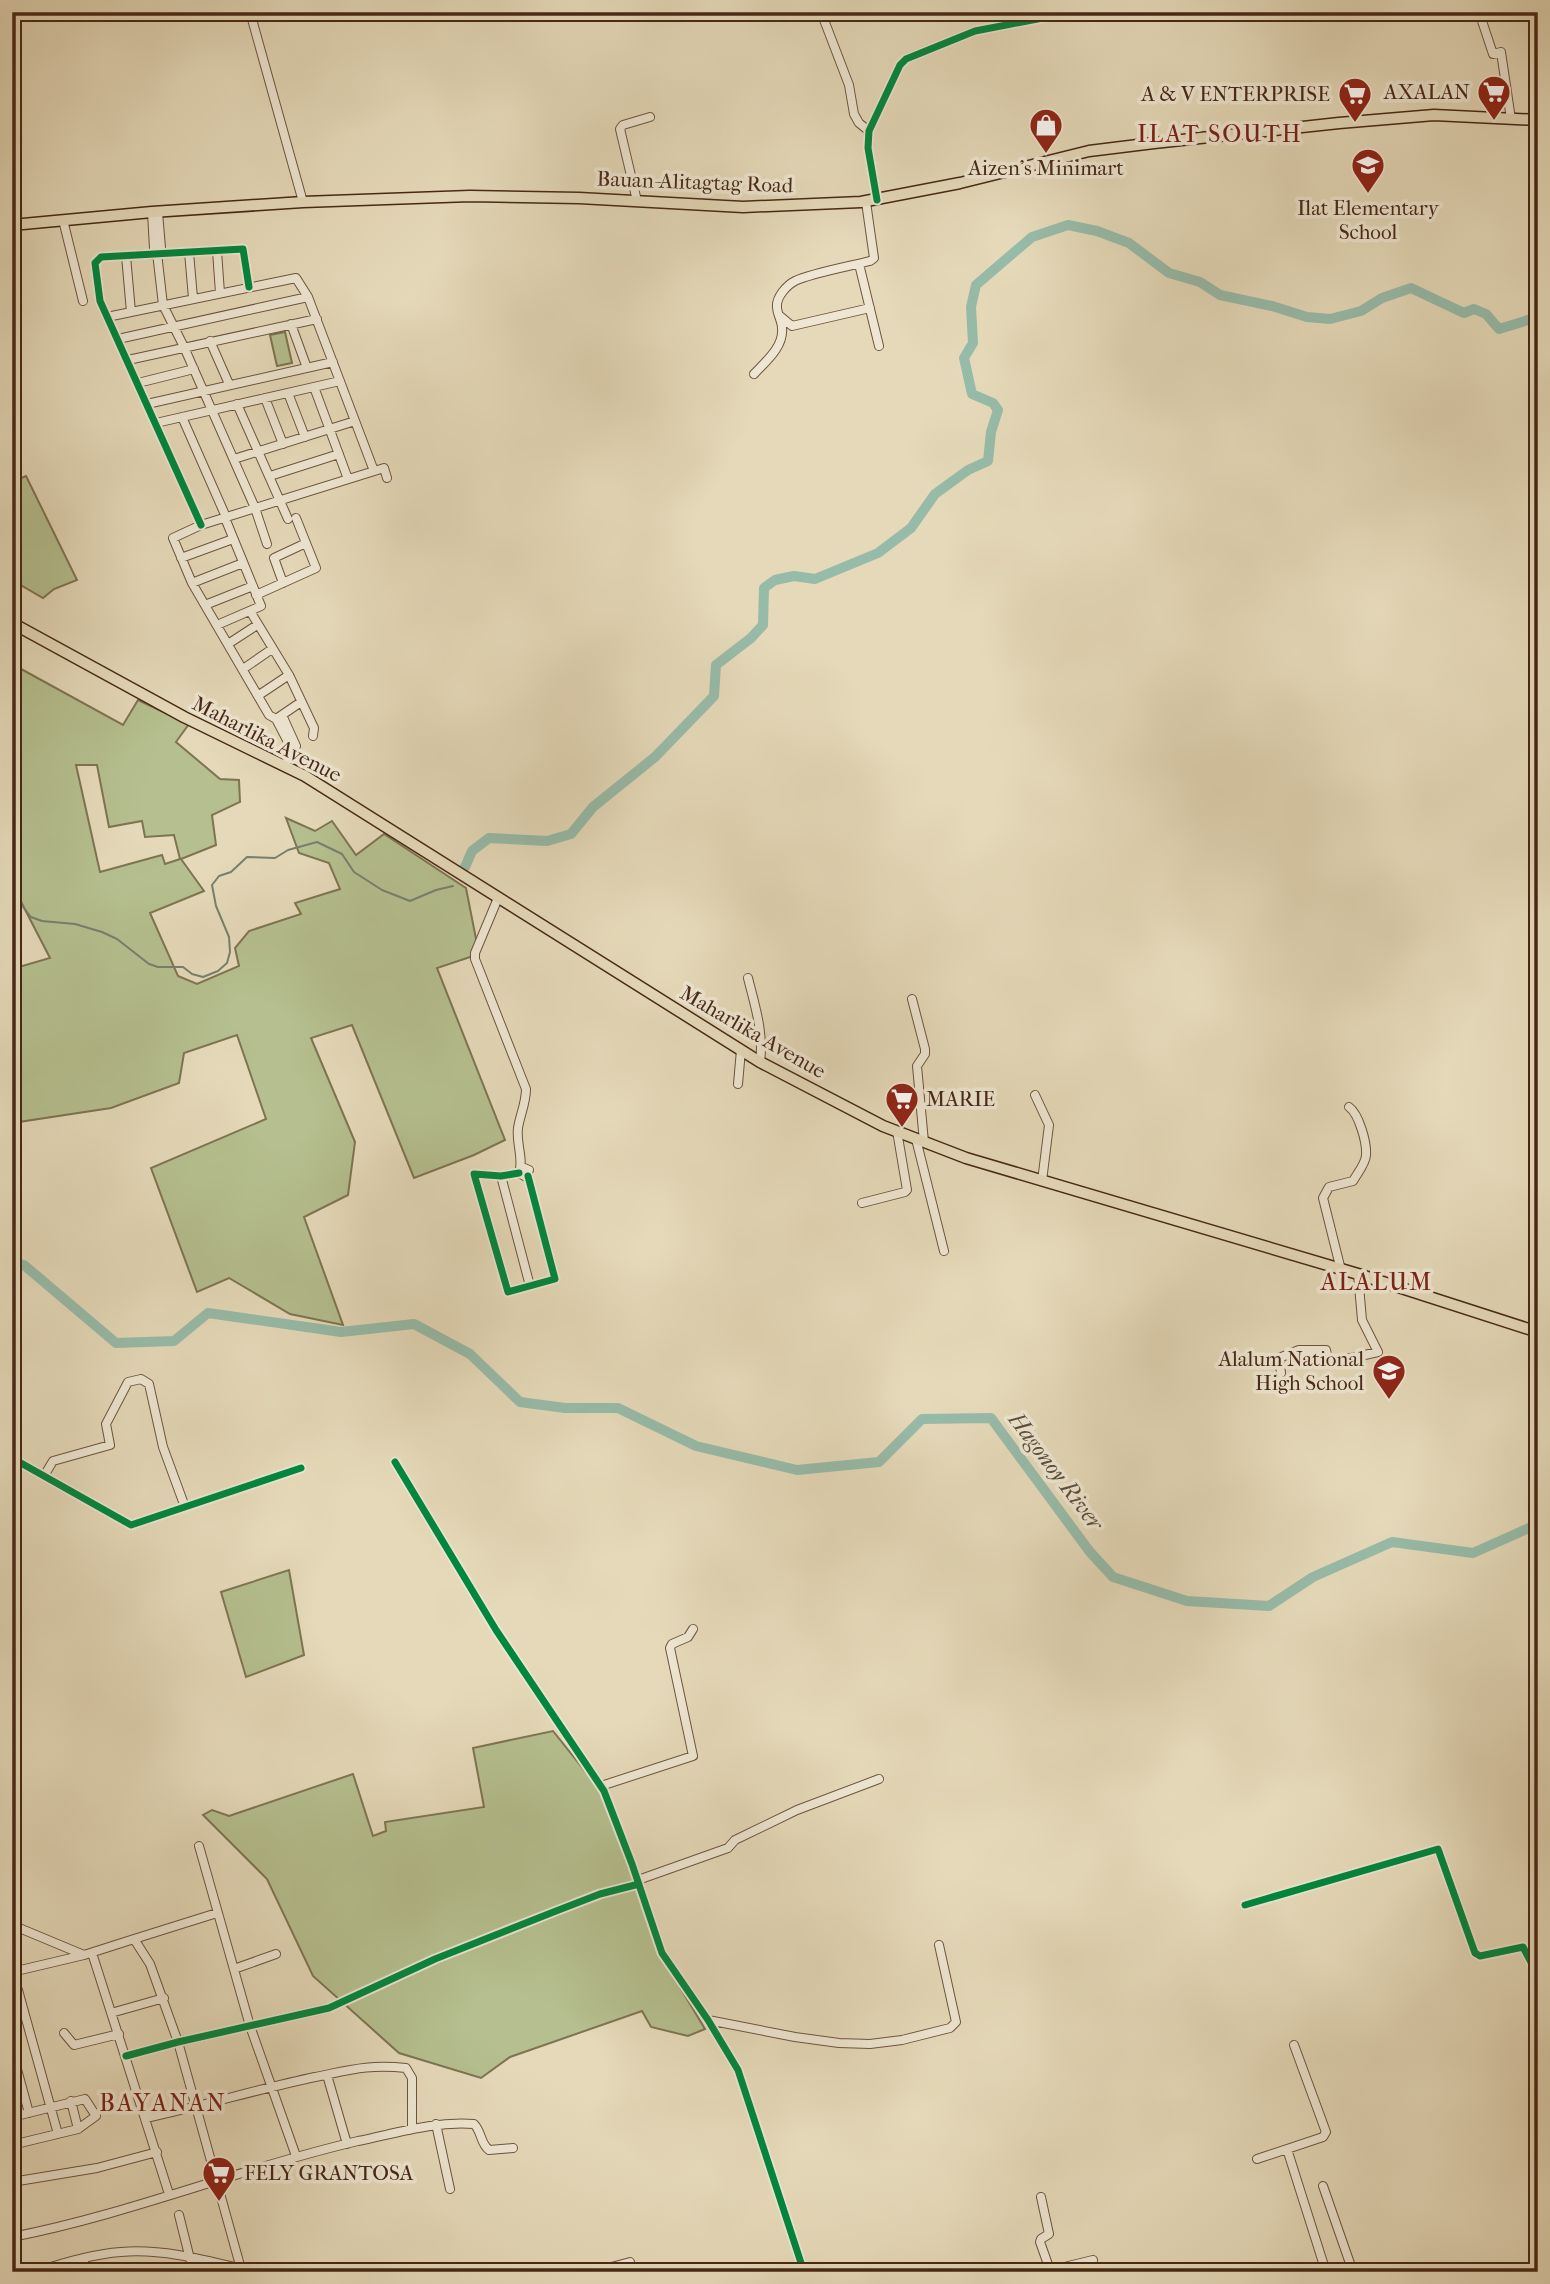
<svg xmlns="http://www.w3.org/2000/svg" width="1550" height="2284" viewBox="0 0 1550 2284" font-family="'IM FELL French Canon',serif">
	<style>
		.green { fill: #b5bf8f; stroke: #7e7452; stroke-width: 2; fill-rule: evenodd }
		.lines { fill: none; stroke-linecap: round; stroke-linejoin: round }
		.stream { stroke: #77806e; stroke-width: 2 }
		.river { stroke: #97bba9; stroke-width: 10 }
		.minor-casing { stroke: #6e543f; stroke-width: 10 }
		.major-casing { stroke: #472816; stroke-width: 13 }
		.minor { stroke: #eee6d2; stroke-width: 8 }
		.major { stroke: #e5d9b9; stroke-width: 10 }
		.cycleway-casing { stroke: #eee6d2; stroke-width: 11 }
		.cycleway { stroke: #00873e; stroke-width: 7 }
		.labels { text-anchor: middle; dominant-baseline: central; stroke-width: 7; stroke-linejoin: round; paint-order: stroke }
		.poi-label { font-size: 21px; fill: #472816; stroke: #eee6d2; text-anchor: end }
		.street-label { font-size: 21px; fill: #472816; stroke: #eee6d2 }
		.water-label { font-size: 23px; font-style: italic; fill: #5b4d3b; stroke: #eee6d2 }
		.quarter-label { font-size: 24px; letter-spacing: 2px; fill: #7a1f14; stroke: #eee6d2 }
	</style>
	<rect width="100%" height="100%" fill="#e5d9b9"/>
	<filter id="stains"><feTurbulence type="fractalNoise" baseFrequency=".00286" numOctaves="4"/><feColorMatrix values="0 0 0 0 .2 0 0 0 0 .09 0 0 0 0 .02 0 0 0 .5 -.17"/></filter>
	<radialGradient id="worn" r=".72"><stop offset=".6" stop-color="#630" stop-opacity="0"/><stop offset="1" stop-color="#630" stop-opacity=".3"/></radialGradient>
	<!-- green -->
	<path class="green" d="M 285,332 L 292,363 L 277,366 L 270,335 Z
		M 26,476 L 77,580 L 54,589 L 43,598 L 12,580 L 12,482 Z
		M 12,664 L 123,725 L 138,700 L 189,724 L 176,742 L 220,779 L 239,780 L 240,802 L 212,815 L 216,845 L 181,859 L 204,891 L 150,913 L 178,976 L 197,984 L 239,966 L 235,948 L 249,931 L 301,914 L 295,903 L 340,889 L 329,863 L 299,853 L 286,818 L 315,831 L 332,821 L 356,855 L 384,834 L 466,888 L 479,954 L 437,968 L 505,1140 L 474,1155 L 414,1178 L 352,1025 L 311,1038 L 355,1142 L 348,1195 L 304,1217 L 343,1325 L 290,1314 L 229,1278 L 197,1292 L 151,1168 L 266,1119 L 237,1035 L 184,1053 L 179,1083 L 111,1108 L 12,1123 L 12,969 L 50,958 L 17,894 L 12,895 ZM 76,765 L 97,765 L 109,827 L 142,821 L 145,837 L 174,835 L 180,859 L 165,864 L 162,855 L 100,872 Z
		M 289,1570 L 304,1655 L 246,1677 L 221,1592 Z
		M 553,1731 L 601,1791 L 659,1952 L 705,2029 L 688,2036 L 651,2027 L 642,2011 L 510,2057 L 481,2078 L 399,2053 L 313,1976 L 267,1879 L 203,1815 L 212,1810 L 229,1816 L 353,1774 L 373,1836 L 386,1831 L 385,1822 L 484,1807 L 473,1748 Z"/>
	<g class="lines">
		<!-- stream -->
		<path class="stream" d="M 12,893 L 31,917 L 42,921 L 75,924 L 102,932 L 117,939 L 149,964 L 158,967 L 183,967 L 192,974 L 203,977 L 218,971 L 227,963 L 230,952 L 229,937 L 216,906 L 212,885 L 219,876 L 231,872 L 247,857 L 275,858 L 288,850 L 317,842 L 342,854 L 354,872 L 382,890 L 410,901 L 436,890 L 453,886"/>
		<!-- river -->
		<path class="river" d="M 465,867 L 472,851 L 489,838 L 547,841 L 571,834 L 593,807 L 655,757 L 714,696 L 716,665 L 751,638 L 763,625 L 764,588 L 775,580 L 794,576 L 815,579 L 878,553 L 911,528 L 935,494 L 968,470 L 988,461 L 991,432 L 998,410 L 993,403 L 972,394 L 964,358 L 973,343 L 971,307 L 976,285 L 1032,237 L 1068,225 L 1097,231 L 1129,243 L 1169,273 L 1200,282 L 1220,295 L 1272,306 L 1307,317 L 1330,319 L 1361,311 L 1382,298 L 1411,288 L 1464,313 L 1474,309 L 1486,314 L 1499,329 L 1538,317
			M 12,1262 L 24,1265 L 116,1343 L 174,1341 L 208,1313 L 341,1332 L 414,1324 L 470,1354 L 520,1402 L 565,1408 L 618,1408 L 696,1446 L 797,1470 L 879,1462 L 922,1419 L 991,1418 L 1090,1552 L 1113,1577 L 1187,1601 L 1269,1606 L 1313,1577 L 1392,1542 L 1473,1553 L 1538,1524"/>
		<defs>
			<path id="minor" d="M 250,12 L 303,202
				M 821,12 L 849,85 L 854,114 L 859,123 L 869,131
				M 1479,12 L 1493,54 L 1501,52 L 1511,119
				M 877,200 L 868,148 L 869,131 L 900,65 L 906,59 L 975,31 L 1053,16 L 1060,12
				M 637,201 L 620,129 L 623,125 L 650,117
				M 152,212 L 154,249 L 157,253 L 163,305 L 184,347 L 255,508 L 267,544
				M 63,220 L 83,301
				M 217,251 L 220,293
				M 189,252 L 193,298
				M 157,253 L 161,248 L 158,212
				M 126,256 L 131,312
				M 859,264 L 879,346
				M 780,316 L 792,326 L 870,308
				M 107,317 L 296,278 L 308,297 L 374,471
				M 291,324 L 307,368
				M 118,339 L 308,297
				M 210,341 L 229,384
				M 128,360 L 317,319
				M 754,374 C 765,362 784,347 782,328 C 782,321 777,314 777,307 C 776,297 787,285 795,281 C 812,273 851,266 870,261 L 874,258 L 866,202
				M 138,383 L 194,369
				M 314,387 L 348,479
				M 288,393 L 305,437
				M 265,398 L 283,444
				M 147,404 L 333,362
				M 237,404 L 288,519
				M 182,417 L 226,517
				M 156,423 L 340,381
				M 234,459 L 355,421
				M 270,476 L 339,454
				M 201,525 L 100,301 L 95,263 L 101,257 L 243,249 L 249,287
				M 181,558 L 233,539
				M 192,583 L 243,563
				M 283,583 L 274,558 L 306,543
				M 256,595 L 316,568 L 296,518
				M 205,605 L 253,586
				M 250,611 L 289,675 L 314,728 L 313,736
				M 217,625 L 261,606 L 225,518
				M 228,644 L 257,625
				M 243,669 L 272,649
				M 259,695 L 289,675
				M 301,702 L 276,719 L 269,715 L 192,583 L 173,538 L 201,525 L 384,468 L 387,478
				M 282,715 L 296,746 L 284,766
				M 276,719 L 289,744 L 290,754
				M 498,898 L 475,953 L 475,959 L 526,1089 C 526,1103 520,1115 518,1128 C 516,1144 524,1159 519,1173 L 526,1177 L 529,1170 L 522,1167
				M 748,978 C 755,1006 764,1033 760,1062
				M 912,999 L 925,1049 L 925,1054 L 917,1066 L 924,1142
				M 738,1084 L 741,1050
				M 1035,1095 L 1049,1125 L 1042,1181
				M 916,1139 L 944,1251
				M 519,1173 L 501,1176 L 474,1174 L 508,1292 L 555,1279 L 528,1176
				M 501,1176 L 530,1286
				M 862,1203 L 905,1192 L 907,1190 L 897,1131
				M 1341,1270 L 1323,1198 L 1329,1187 L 1353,1181 C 1357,1174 1366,1163 1366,1155 C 1367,1143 1359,1114 1349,1107
				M 1281,1373 L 1279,1358 L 1299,1350 L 1326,1350 L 1329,1363 L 1378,1352 L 1362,1320 L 1358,1274
				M 12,1458 L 131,1525 L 301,1468
				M 395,1462 L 496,1630 L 604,1791 L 632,1864 L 662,1953 L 708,2020 L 738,2070 L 804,2272
				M 44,1476 L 53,1461 L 110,1445 L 106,1424 L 128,1382 L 141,1379 L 149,1384 L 163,1447 L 185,1507
				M 601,1786 L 693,1756 L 670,1648 L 672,1644 L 688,1637 L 693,1629
				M 199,1846 L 250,2026 L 296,2156
				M 638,1880 L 728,1848 L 735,1840 L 797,1810 L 879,1779
				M 1245,1905 L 1438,1849 L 1475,1953 L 1480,1956 L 1523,1947 L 1533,1966 L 1538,1968
				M 12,1925 L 84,1955 L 134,1939 L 150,1964 L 178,2042 L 241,2269
				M 134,1939 L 217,1913
				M 92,1953 L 169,2194
				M 234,1969 L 276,1954
				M 12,1972 L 84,1955
				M 12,1991 L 18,1990 L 58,2134
				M 111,2013 L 164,1998
				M 708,2020 L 795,2037 L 839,2043 L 870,2044 L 902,2040 L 950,2028 L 956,2022 L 939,1945
				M 64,2033 L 74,2045 L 119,2034
				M 12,2051 L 29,2113
				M 126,2056 L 178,2042 L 329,2008 L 435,1959 L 556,1911 L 600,1894 L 639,1884
				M 327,2075 L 347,2144
				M 71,2101 L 78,2129
				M 12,2117 L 85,2099 L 96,2116 L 78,2129 L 16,2144 L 12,2130
				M 146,2118 C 203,2106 258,2089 315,2077 C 350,2070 369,2064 406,2068 L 412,2078 L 412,2128
				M 436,2124 L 450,2189
				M 1287,2149 L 1326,2272
				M 1257,2159 L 1323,2137 L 1326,2132 L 1294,2045
				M 12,2182 L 97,2168 L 157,2152
				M 1323,2186 L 1353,2272
				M 1041,2197 L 1049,2234 L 1041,2239 L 1040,2242 L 1050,2270
				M 179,2215 L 190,2259
				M 12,2237 C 130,2214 241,2168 358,2141 C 397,2133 434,2121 474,2124 C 482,2132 480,2143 489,2150 L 513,2148
				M 83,2259 L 87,2272
				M 36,2272 C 62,2263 93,2254 121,2252 C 165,2248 212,2262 255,2272
				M 593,2272 L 630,2262
				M 1044,2272 L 1093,2260"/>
			<path id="major" d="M 12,225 L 152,212 L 303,202 L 470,196 L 579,198 L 743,207 L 861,202 L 960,183 L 1089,151 L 1154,143 L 1339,123 L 1434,115 L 1538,120
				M 12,623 L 184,717 L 305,776 L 760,1062 L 883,1126 L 966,1158 L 1358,1274 L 1538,1332"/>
		</defs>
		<!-- minor casing -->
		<use href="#minor" class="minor-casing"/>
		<!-- major casing -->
		<use href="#major" class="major-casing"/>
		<!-- minor -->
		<use href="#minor" class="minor"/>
		<!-- major -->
		<use href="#major" class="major"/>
		<defs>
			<path id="cycleway" d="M 877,200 L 868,148 L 869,131 L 900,65 L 906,59 L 975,31 L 1053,16 L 1060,12
				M 201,525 L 100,301 L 95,263 L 101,257 L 243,249 L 249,287
				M 519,1173 L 501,1176 L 474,1174 L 508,1292 L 555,1279 L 528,1176
				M 12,1458 L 131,1525 L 301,1468
				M 395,1462 L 496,1630 L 604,1791 L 632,1864 L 662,1953 L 708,2020 L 738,2070 L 804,2272
				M 1245,1905 L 1438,1849 L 1475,1953 L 1480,1956 L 1523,1947 L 1533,1966 L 1538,1968
				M 126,2056 L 178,2042 L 329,2008 L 435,1959 L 556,1911 L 600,1894 L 639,1884"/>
		</defs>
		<!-- cycleway casing -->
		<use href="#cycleway" class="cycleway-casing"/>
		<!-- cycleway -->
		<use href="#cycleway" class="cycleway"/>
	</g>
	<!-- icons -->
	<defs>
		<symbol id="supermarket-pin" viewBox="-11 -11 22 30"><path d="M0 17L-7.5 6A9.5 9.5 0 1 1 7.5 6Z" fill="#8f2418" stroke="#eee6d2"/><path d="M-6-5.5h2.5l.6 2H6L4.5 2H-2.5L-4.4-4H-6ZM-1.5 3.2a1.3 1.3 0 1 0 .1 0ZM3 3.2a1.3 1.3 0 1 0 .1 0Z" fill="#fff"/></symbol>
		<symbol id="shop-pin" viewBox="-11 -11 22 30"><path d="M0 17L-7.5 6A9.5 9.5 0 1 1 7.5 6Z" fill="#8f2418" stroke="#eee6d2"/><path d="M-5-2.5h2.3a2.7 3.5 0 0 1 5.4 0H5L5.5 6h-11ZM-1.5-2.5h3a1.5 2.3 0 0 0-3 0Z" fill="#fff"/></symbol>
		<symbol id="school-pin" viewBox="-11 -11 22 30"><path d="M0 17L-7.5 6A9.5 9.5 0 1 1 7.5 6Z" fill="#8f2418" stroke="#eee6d2"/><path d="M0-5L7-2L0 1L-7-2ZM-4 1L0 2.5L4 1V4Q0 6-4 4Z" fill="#fff"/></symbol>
	</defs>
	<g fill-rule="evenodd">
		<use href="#supermarket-pin" x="1475" y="73" width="38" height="52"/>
		<use href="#supermarket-pin" x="1336" y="75" width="38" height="52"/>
		<use href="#shop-pin" x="1027" y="106" width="38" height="52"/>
		<use href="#school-pin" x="1349" y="146" width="38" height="52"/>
		<use href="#supermarket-pin" x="883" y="1080" width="38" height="52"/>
		<use href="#school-pin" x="1370" y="1352" width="38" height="52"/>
		<use href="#supermarket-pin" x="200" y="2154" width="38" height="52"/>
	</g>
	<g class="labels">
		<!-- poi labels -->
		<g class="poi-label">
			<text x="1470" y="92">AXALAN</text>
			<text x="1330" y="94">A &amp; V ENTERPRISE</text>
			<text x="1046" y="168" text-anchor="middle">Aizen’s Minimart</text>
			<text x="1368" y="208" text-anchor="middle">Ilat Elementary<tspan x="1368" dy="24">School</tspan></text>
			<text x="926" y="1099" text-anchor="start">MARIE</text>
			<text x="1364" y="1359">Alalum National<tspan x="1364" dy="24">High School</tspan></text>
			<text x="244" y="2173" text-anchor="start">FELY GRANTOSA</text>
		</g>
		<!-- street labels -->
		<g class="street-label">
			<text transform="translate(695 182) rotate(2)">Bauan-Alitagtag Road</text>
			<text transform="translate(267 739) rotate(27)">Maharlika Avenue</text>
			<text transform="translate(753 1032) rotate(30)">Maharlika Avenue</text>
		</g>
		<!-- water labels -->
		<g class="water-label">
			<text transform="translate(1056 1471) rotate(53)">Hagonoy River</text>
		</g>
		<!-- quarter labels -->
		<g class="quarter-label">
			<text x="1220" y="134">ILAT SOUTH</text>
			<text x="1377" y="1282">ALALUM</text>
			<text x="163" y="2103">BAYANAN</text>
		</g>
	</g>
	<!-- margin -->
	<rect width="1550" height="2284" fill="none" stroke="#e5d9b9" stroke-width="42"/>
	<rect x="14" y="14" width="1522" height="2256" fill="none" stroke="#472816" stroke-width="3.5"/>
	<rect x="21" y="21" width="1508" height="2242" fill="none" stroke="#472816" stroke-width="2"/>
	<rect width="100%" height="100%" filter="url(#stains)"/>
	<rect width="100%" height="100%" fill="url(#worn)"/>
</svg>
